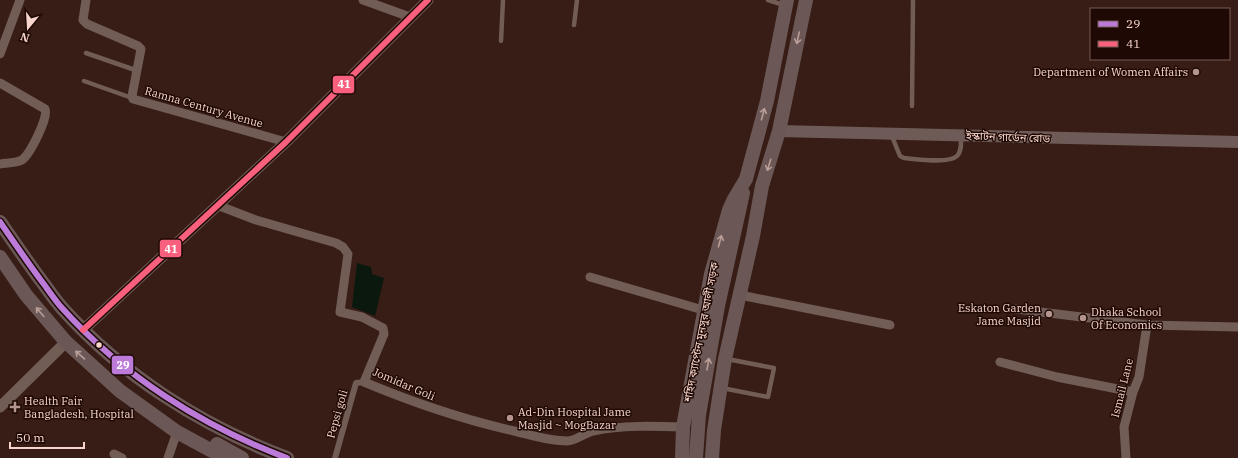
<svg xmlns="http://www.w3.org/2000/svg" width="1238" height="458" viewBox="0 0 1238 458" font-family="'IBM Plex Serif','Noto Sans Bengali',serif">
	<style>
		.water { fill: #0a180e }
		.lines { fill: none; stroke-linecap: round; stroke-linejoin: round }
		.service { stroke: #715c56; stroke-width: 4.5 }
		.pedestrian { stroke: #715c56; stroke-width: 6 }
		.minor { stroke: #715c56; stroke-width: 9 }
		.tertiary { stroke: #715c56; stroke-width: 11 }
		.secondary { stroke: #6e5b57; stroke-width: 12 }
		.primary { stroke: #6b5856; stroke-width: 14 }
		.bus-1-casing { stroke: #1e0904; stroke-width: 9 }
		.bus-2-casing { stroke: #1e0904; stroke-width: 9 }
		.bus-1 { stroke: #bd7bd9; stroke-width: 6 }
		.bus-2 { stroke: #f8607d; stroke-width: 6 }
		.oneway { stroke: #b99d97 }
		.poi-dot { fill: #b4958d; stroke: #1e0904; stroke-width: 1.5 }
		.bus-dot { fill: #f8d6cd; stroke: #1e0904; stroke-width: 1.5 }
		.labels { text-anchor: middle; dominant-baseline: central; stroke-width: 3; stroke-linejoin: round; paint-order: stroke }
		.poi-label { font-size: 11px; fill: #f8d6cd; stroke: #1e0904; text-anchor: start }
		.street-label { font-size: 11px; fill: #f8d6cd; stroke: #1e0904 }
		.line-badge { stroke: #1e0904; stroke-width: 1.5 }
		.badge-label { font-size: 11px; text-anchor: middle; font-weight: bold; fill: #fff }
	</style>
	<rect width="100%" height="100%" fill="#371d15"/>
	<!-- water -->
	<path class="water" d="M 357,263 L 371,267 L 372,274 L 384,278 L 375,316 L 352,307 Z"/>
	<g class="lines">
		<!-- service -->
		<path class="service" d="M 768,0 L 784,5
			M 574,25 L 577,0
			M 501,41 L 503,0
			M 86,53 L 138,71
			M 84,81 L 132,98
			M 912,106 L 913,0
			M 891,134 L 900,156 L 904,158 C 916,159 949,164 957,156 C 962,151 961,142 961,135
			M 722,388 L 768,397 L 774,368 L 727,359"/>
		<!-- pedestrian -->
		<path class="pedestrian" d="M 335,458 L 356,383 L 364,382"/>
		<!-- minor -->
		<path class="minor" d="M 86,0 L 83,20 L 87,24 L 138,46 L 141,49 L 132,96 L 133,99 L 286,142
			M 363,0 L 410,17
			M 0,54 L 20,0
			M 0,83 L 45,109 C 49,117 30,154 22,160 C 16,163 7,163 0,164
			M 217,205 L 256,220 L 336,243 L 343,247 L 348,254 L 340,312 L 362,317 L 383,328 L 384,334 L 364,382 C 414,403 461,419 514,431 C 531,435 549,441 567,441 C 576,441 584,433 593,431 C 622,425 654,426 683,427
			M 590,277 L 703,310
			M 740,295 L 890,325
			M 1016,309 L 1147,325 L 1238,327
			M 1000,362 L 1057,377 L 1133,392
			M 114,454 L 122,458
			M 168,458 L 177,432
			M 1126,458 L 1124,427 L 1133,392 L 1139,377 L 1147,325"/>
		<!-- tertiary -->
		<path class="tertiary" d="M 83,330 L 286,142 L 428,0
			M 0,407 L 66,342"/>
		<!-- secondary -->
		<path class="secondary" d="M 779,131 L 1238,142"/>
		<!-- primary -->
		<path class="primary" d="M 0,222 C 13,241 26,260 40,279 C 47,288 54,299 62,308 C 123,376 202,426 287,458
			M 0,257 L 26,295 L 66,342 L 120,391 L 177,432 L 225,458
			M 217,444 L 242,458
			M 682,458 L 683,427 L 711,274 L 729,210 L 734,199 L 746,179 L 767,101 L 787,0
			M 696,458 L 699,415 L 718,306 L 743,193
			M 712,458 L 714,430 L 725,359 L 753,236 L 762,186 L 779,131 L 806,0"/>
		<defs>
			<path id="bus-1" d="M 0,222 C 13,241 26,260 40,279 C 47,288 54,299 62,308 C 123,376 202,426 287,458"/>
			<path id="bus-2" d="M 83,330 L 286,142 L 428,0"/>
		</defs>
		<!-- bus-1 casing -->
		<use href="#bus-1" class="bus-1-casing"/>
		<!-- bus-2 casing -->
		<use href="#bus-2" class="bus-2-casing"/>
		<!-- bus-1 -->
		<use href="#bus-1" class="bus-1"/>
		<!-- bus-2 -->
		<use href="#bus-2" class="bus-2"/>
	</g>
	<!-- one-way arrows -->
	<defs><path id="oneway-shaft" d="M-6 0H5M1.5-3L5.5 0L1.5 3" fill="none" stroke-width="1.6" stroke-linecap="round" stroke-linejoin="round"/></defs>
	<g class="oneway">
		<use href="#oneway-shaft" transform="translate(798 38) rotate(102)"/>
		<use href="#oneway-shaft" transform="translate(763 114) rotate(-75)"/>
		<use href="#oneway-shaft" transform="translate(769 165) rotate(107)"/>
		<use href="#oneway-shaft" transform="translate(720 241) rotate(-75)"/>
		<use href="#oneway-shaft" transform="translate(40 312) rotate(-130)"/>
		<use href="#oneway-shaft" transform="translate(80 355) rotate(-139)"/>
		<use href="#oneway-shaft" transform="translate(708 364) rotate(-80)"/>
	</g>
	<!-- markers -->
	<g class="poi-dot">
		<circle cx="1196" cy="72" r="4"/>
		<circle cx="1049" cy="314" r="4"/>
		<circle cx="1083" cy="318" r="4"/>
		<path d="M13 401h4v4h4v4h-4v4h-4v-4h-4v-4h4z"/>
		<circle cx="510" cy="418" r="4"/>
	</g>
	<circle class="bus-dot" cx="99" cy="345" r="3.5"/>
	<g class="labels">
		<!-- poi labels -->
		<g class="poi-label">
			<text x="1188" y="72" text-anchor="end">Department of Women Affairs</text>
			<text x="1041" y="308" text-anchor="end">Eskaton Garden<tspan x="1041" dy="13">Jame Masjid</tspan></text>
			<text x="1091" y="312">Dhaka School<tspan x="1091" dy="13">Of Economics</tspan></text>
			<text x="24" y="401">Health Fair<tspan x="24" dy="13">Bangladesh, Hospital</tspan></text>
			<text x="518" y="412">Ad-Din Hospital Jame<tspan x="518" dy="13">Masjid ~ MogBazar</tspan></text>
		</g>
		<!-- street labels -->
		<g class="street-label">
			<text transform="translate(204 107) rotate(16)">Ramna Century Avenue</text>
			<text transform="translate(1008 137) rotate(2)">ইস্কাটন গার্ডেন রোড</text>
			<text transform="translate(701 332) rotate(-79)">শহিদ ক্যাপ্টেন মুনসুর আলী সড়ক</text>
			<text transform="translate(404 384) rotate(23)">Jomidar Goli</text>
			<text transform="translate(1122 388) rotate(-76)">Ismail Lane</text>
			<text transform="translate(337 414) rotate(-74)">Pepsi goli</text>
		</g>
	</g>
	<g class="line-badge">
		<rect x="332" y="75" width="23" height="19" rx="4" fill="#f8607d"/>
		<rect x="159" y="239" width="23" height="19" rx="4" fill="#f8607d"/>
		<rect x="111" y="355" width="23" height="20" rx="4" fill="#bd7bd9"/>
	</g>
	<g class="badge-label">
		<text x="344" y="88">41</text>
		<text x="171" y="253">41</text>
		<text x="123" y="369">29</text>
	</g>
	<!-- legend -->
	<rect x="1090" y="8" width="140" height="52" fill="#1e0904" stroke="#755b54"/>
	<rect x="1098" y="21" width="20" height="6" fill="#bd7bd9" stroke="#755b54"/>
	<text x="1126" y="28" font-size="12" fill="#f8d6cd">29</text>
	<rect x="1098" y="41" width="20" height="6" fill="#f8607d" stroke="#755b54"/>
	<text x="1126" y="48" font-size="12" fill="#f8d6cd">41</text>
	<!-- north arrow -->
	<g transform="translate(28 28) rotate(198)" stroke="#1e0904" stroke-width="3" paint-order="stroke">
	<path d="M0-3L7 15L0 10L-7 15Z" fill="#f8d6cd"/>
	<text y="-6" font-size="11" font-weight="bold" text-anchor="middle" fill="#f8d6cd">N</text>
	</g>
	<!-- scale -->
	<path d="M10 442v6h74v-6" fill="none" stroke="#f8d6cd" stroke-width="2"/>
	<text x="16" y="442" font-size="12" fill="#f8d6cd" stroke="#1e0904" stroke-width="3" paint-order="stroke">50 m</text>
</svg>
